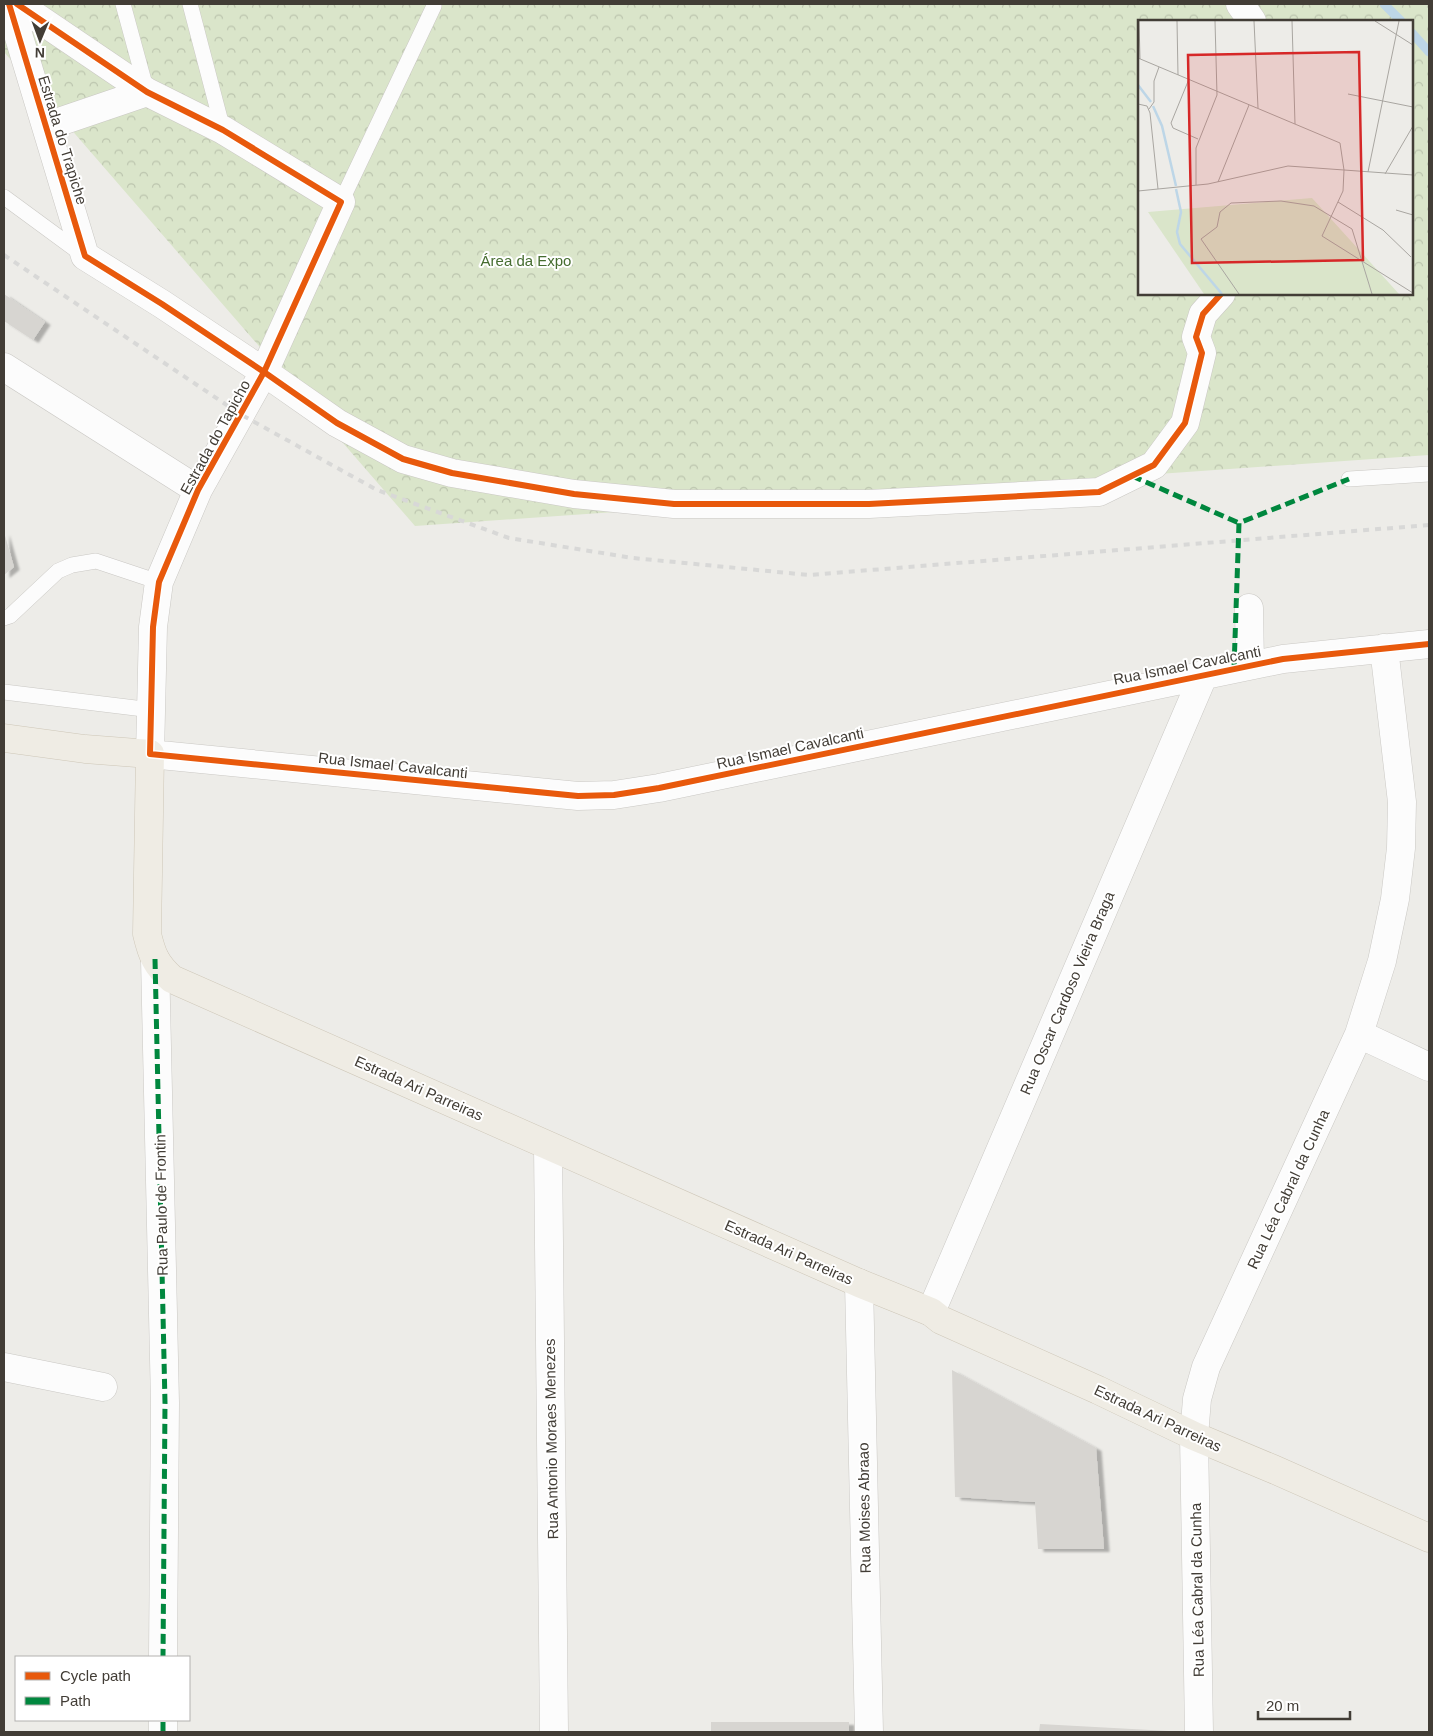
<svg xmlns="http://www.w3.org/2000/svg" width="1433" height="1736" viewBox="0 0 1433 1736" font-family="Helvetica,sans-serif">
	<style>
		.forest { fill: url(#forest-crowns); fill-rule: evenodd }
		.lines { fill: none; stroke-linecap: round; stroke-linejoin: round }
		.stream { stroke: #bdd6e7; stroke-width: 9 }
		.building { fill: #d7d5d1; filter: url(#shadow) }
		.lane-casing { stroke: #cac8c4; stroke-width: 16 }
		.street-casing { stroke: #cac8c4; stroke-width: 29 }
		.primary-casing { stroke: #cec7b8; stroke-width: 29 }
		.lane { stroke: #fcfcfc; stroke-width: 15 }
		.street { stroke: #fcfcfc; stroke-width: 28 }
		.primary { stroke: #efece4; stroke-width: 28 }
		.rail { stroke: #d8d8d7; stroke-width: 4; stroke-dasharray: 6 6; stroke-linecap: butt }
		.quiet { stroke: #00873e; stroke-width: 5; stroke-dasharray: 10 5; stroke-linecap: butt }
		.cycleway-casing { stroke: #fff; stroke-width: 9 }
		.cycleway { stroke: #e8590c; stroke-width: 6 }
		.labels { text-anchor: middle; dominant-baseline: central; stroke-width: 4; stroke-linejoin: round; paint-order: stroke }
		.street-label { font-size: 15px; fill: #423d36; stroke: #fff }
		.park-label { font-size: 15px; fill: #466d30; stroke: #fff }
		.inset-river { fill: none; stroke: #bdd6e7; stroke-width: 2.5 }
		.inset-road { fill: none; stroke: #a9a6a1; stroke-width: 1 }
		.view { fill: #d62828; fill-opacity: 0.15; stroke: #d62828; stroke-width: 2.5 }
		.inset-edge { fill: none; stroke: #423d36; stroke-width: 2.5 }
	</style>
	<defs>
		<pattern id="forest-crowns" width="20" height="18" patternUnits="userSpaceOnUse" patternTransform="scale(1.25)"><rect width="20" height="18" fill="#dae5ca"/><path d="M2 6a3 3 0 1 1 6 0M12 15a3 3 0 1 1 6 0" fill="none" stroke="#bcc5ae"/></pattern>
		<filter id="shadow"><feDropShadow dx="5.5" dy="3" stdDeviation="1" flood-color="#0004"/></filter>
	</defs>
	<rect width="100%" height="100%" fill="#edece8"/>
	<!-- forest -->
	<path class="forest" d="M 4,4 L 1429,4 L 1429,455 L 415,526 L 4,52 ZM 1139,21 L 1412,21 L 1412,294 L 1139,294 Z"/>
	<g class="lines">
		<!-- stream -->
		<path class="stream" d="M 1384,4 L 1401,21
			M 1412,33 L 1429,52"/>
	</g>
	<!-- building -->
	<path class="building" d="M 4,294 L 45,322 L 33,340 L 4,321 Z
		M 4,532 L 14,567 L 4,575 Z
		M 952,1370 L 1096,1448 L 1104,1549 L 1038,1549 L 1035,1502 L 955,1497 Z
		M 711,1722 L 849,1722 L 849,1732 L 711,1732 Z
		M 1040,1724 L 1169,1731 L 1169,1732 L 1039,1732 Z"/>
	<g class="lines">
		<defs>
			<path id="lane" d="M 123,4 L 147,92
				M 190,4 L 223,130
				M 4,197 L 83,255
				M 341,202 L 434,6
				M 1349,479 L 1429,474
				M 4,618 L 10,616 L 58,571 L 72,565 L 96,561 L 159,582
				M 4,692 L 152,710"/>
			<path id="street" d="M 9,4 L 85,256 L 162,304 L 264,372 L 337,423 L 403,459 L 452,473 L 574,494 L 674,504 L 869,504 L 1099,492 L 1154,465 L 1185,423 L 1202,353 L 1196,337 L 1203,314 L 1221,294
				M 17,4 L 147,92 L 223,130 L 341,202 L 264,372 L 198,490 L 159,582 L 153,627 L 150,754 L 578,796 L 614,795 L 659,788 L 1283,659 L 1429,644
				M 1240,4 L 1252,21
				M 47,126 L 147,92
				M 4,367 L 198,490
				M 1249,608 L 1250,665
				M 155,959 L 165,1403 L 163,1657
				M 1359,1034 L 1429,1067
				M 548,1146 L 554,1732
				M 859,1283 L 869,1732
				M 931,1312 L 1204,674
				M 4,1367 L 103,1387
				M 163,1732 L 163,1720
				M 1199,1732 L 1194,1436 L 1197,1399 L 1206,1367 L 1359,1034 L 1382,961 L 1395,899 L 1401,848 L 1402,802 L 1384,648"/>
			<path id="primary" d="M 4,738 L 85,749 L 150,754 L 147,934 C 152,955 156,965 172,979 L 859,1283 L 931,1312 L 941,1320 L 1098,1390 L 1194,1436 L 1273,1469 L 1429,1538"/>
		</defs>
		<!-- lane casing -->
		<use href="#lane" class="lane-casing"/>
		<!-- street casing -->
		<use href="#street" class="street-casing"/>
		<!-- primary casing -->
		<use href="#primary" class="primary-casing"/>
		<!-- lane -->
		<use href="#lane" class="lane"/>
		<!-- street -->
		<use href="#street" class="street"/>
		<!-- primary -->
		<use href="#primary" class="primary"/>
		<!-- rail -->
		<path class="rail" d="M 4,255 L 240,414 L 377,490 L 509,538 L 633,558 L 809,575 L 1429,525"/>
		<!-- quiet -->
		<path class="quiet" d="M 1132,476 L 1239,523
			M 1234,668 L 1239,523 L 1349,479
			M 155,959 L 165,1403 L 163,1657
			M 163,1732 L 163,1720"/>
		<defs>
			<path id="cycleway" d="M 9,4 L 85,256 L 162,304 L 264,372 L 337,423 L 403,459 L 452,473 L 574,494 L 674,504 L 869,504 L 1099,492 L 1154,465 L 1185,423 L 1202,353 L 1196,337 L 1203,314 L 1221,294
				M 17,4 L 147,92 L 223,130 L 341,202 L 264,372 L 198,490 L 159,582 L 153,627 L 150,754 L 578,796 L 614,795 L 659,788 L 1283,659 L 1429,644"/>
		</defs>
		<!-- cycleway casing -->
		<use href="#cycleway" class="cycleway-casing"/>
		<!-- cycleway -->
		<use href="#cycleway" class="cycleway"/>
	</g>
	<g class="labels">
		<!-- street labels -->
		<g class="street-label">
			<text transform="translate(63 140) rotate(73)">Estrada do Trapiche</text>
			<text transform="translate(215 437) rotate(-61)">Estrada do Tapicho</text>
			<text transform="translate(1187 665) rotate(-11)">Rua Ismael Cavalcanti</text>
			<text transform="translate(790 748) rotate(-12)">Rua Ismael Cavalcanti</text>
			<text transform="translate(393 765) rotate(6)">Rua Ismael Cavalcanti</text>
			<text transform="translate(1067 993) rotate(-67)">Rua Oscar Cardoso Vieira Braga</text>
			<text transform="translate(419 1088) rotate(24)">Estrada Ari Parreiras</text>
			<text transform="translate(1288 1189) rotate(-65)">Rua Léa Cabral da Cunha</text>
			<text transform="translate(161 1205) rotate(-91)">Rua Paulo de Frontin</text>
			<text transform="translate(789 1252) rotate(24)">Estrada Ari Parreiras</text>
			<text transform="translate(1158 1418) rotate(25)">Estrada Ari Parreiras</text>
			<text transform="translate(551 1439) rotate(-91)">Rua Antonio Moraes Menezes</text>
			<text transform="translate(864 1508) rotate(-91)">Rua Moises Abraao</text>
			<text transform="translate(1197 1590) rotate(-91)">Rua Léa Cabral da Cunha</text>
		</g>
		<!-- park labels -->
		<g class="park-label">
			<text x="526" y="260">Área da Expo</text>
		</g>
	</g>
	<!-- overview -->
	<g transform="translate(1138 20)">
		<rect width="275" height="275" fill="#edece8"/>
		<path d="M 174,178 L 261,274 L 66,274 L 10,192 Z" fill="#dae5ca"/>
		<path class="inset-river" d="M 0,65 L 13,82M 15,86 L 24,106 L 38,166M 38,169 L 43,192 L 39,212 L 42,224 L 84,274"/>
		<path class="inset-road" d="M 1,1 L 2,39M 39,1 L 40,55M 116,1 L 120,88M 154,1 L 157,104M 237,1 L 275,25M 0,38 L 202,123 L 206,150 L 275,155M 51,59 L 33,103 L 35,108 L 60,119M 210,74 L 275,87M 0,84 L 9,86 L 12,93 L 20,169M 11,89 L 16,82 L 16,61 L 21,47M 230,152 L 261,1M 247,154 L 275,106M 80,162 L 111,85M 58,165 L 58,128 L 79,75 L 77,1M 0,171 L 70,164 L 150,146 L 206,150 L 205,171 L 184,216 L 275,273M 200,182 L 245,210 L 273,237M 258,190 L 275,195M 101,274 L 63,219 L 79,207 L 82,192 L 93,183 L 143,181 L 176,186 L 214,209 L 234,274"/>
		<path class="view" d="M 221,32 L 225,240 L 54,243 L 50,35 Z"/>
		<rect width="275" height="275" class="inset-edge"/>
	</g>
	<!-- border -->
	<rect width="1433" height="1736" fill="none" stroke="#423d36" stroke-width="10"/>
	<!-- legend -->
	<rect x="15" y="1656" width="175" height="65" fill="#ffffff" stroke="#b3b1af"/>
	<rect x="25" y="1672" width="25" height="8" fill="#e8590c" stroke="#b3b1af"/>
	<text x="60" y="1681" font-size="15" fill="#423d36">Cycle path</text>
	<rect x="25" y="1697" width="25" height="8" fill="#00873e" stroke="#b3b1af"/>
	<text x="60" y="1706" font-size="15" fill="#423d36">Path</text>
	<!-- north arrow -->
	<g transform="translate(40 40) rotate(181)" stroke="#ffffff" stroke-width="4" paint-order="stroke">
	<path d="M0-4L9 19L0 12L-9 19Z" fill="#423d36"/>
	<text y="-8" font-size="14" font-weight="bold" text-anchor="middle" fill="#423d36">N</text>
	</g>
	<!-- scale -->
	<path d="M1258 1711v8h92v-8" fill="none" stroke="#423d36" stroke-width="2.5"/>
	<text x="1266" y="1711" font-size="15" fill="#423d36" stroke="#ffffff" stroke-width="4" paint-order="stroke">20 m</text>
</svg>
